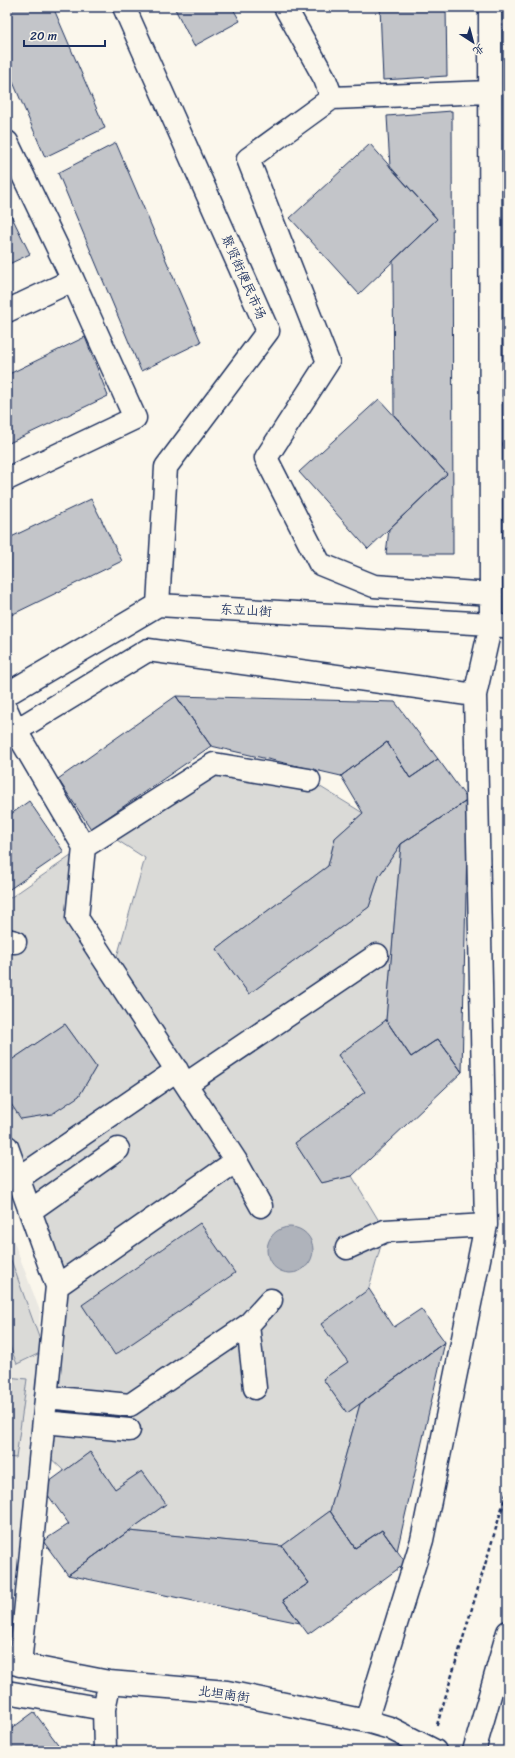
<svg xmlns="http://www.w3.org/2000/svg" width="515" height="1758" viewBox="0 0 515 1758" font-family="Sriracha,'LXGW WenKai TC',sans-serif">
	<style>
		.built { fill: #eae8e2 }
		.green { fill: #dadad7; stroke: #7a849a }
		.water { fill: #afb3bb; stroke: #747e96 }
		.building { fill: #c3c5c9; stroke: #1b2f5e }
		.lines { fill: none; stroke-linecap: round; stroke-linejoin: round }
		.street-casing { stroke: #1b2f5e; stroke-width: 25 }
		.primary-casing { stroke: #1b2f5e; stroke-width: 25 }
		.path { stroke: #1b2f5e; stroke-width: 2.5; stroke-dasharray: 4 3; stroke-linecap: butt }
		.street { stroke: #fbf7ec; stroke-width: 22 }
		.primary { stroke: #fbf7ec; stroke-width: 22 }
		.labels { text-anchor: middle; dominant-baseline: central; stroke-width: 3.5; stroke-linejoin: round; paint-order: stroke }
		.street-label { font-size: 13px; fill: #1b2f5e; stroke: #fbf7ec }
	</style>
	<rect width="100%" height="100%" fill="#fbf7ec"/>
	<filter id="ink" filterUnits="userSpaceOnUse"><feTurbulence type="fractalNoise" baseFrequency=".025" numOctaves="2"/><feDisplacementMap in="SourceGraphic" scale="8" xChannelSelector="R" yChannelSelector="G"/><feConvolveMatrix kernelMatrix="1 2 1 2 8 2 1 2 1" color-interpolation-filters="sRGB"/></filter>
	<g filter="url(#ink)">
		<!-- built -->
		<path class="built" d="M 7,1224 L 40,1311 L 20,1665 L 7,1662 Z"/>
		<!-- green -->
		<path class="green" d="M 502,7 L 508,7 L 508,276 Z
			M 214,764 L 309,780 L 363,813 L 335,838 L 328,866 L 216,949 L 249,994 L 369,907 L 379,876 L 401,844 L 386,1020 L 338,1055 L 365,1092 L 295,1143 L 321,1183 L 352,1176 L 385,1231 L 348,1362 L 323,1379 L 347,1413 L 360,1404 L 330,1511 L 282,1546 L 129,1531 L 166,1504 L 142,1471 L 115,1489 L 90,1452 L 64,1471 L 41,1449 L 57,1286 L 7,1149 L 7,1109 L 15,1109 L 79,1096 L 96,1067 L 65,1024 L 7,1063 L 7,900 L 84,847 L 77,918 L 113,971 L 145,858 L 106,833 Z
			M 7,1249 L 44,1351 L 17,1364 L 7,1339 Z
			M 7,1377 L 27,1379 L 16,1458 L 7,1457 Z"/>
		<!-- water -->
		<path class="water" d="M267 1250a23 23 0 1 1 46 0a23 23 0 1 1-46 0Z"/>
		<!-- building -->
		<path class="building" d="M 7,7 L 53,7 L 105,128 L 45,157 L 7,68 Z
			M 174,7 L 232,7 L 240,21 L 194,46 Z
			M 380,7 L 446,7 L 447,76 L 383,80 Z
			M 452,111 L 453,554 L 386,554 L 389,529 L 447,474 L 394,415 L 393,261 L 437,219 L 390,167 L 387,116 Z
			M 116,143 L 201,342 L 141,371 L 58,173 Z
			M 370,144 L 437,219 L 359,294 L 290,218 Z
			M 7,207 L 30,254 L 7,265 Z
			M 85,337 L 108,396 L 7,444 L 7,375 Z
			M 379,399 L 447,474 L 368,549 L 299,472 Z
			M 91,499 L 122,561 L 7,617 L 7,539 Z
			M 176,696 L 211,746 L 91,829 L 58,779 Z
			M 176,696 L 395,702 L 438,759 L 410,778 L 387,742 L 341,776 L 211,746 Z
			M 387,742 L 410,778 L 438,759 L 468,800 L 401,844 L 379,876 L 369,907 L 249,994 L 216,949 L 328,866 L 335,838 L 363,813 L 341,776 Z
			M 468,800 L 462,1072 L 438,1039 L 411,1057 L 386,1020 L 401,844 Z
			M 29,801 L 64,852 L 7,891 L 7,817 Z
			M 386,1020 L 411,1057 L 438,1039 L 462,1072 L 352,1176 L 321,1183 L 295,1143 L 365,1092 L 338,1055 Z
			M 65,1024 L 96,1067 L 79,1096 L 52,1114 L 21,1119 L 7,1098 L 7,1063 Z
			M 200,1223 L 235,1273 L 115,1355 L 82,1305 Z
			M 369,1289 L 394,1327 L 421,1309 L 445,1342 L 347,1413 L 323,1379 L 348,1362 L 321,1324 Z
			M 445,1342 L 397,1551 L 382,1530 L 355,1548 L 330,1511 L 360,1404 Z
			M 90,1452 L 115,1489 L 142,1471 L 166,1504 L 68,1575 L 43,1541 L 69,1524 L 42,1487 Z
			M 330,1511 L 355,1548 L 382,1530 L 406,1563 L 308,1634 L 283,1600 L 309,1583 L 282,1546 Z
			M 129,1531 L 282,1546 L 309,1583 L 283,1600 L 300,1623 L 68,1575 Z
			M 34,1712 L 63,1751 L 7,1751 L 7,1732 Z"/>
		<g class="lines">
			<defs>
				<path id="street" d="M 124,7 L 268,331 L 166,467 L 158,605
					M 285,7 L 325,79 L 332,98 L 248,159 L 328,362 L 266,458 L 320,564 L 374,586 L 491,594
					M 332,98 L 490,92
					M 7,142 L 73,280 L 135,418 L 7,479
					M 7,311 L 73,280
					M 7,694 L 158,605 L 491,624 L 508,627
					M 7,711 L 16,731 L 84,847 L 77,918 L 236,1161 L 261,1206
					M 7,736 L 148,650 L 475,695
					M 84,847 L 214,764 L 309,780
					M 7,940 L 15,942
					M 186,1084 L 377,955
					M 7,1147 L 57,1286 L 20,1665
					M 19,1178 L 177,1070
					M 30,1211 L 118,1149
					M 486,1225 L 475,695 L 491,624 L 490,7
					M 347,1248 L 385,1231 L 486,1225 L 422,1540 L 366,1721
					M 57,1286 L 236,1161
					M 255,1388 L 248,1325 L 271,1300
					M 46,1397 L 130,1405 L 248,1325
					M 44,1422 L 129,1430
					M 7,1662 L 109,1682 L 227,1692 L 366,1721 L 390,1728 L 435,1751
					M 7,1692 L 104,1709
					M 105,1751 L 104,1709 L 107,1695"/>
				<path id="primary" d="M 474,1751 L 508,1632"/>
			</defs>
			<!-- street casing -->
			<use href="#street" class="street-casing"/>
			<!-- primary casing -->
			<use href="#primary" class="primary-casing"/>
			<!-- path -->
			<path class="path" d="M 437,1725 L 508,1488"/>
			<!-- street -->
			<use href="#street" class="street"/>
			<!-- primary -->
			<use href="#primary" class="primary"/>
		</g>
	</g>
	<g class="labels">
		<!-- street labels -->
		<g class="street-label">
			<text transform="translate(244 277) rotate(66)">聚贤街便民市场</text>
			<text transform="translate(246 610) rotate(3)">东立山街</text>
			<text transform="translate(224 1694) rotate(8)">北坦南街</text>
		</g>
	</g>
	<!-- margin -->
	<rect width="515" height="1758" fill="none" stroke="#fbf7ec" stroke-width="24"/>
	<rect x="12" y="12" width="491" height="1734" fill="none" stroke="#1b2f5e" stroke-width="1.5" filter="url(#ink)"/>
	<!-- north arrow -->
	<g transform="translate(473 42) rotate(144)" stroke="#fbf7ec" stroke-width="3" paint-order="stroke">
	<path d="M0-3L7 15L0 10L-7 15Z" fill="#1b2f5e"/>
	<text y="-6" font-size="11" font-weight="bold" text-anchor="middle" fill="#1b2f5e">北</text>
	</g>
	<!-- scale -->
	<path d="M24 40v6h81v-6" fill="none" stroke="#1b2f5e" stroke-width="2"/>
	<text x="30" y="40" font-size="12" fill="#1b2f5e" stroke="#fbf7ec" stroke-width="3" paint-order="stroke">20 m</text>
</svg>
